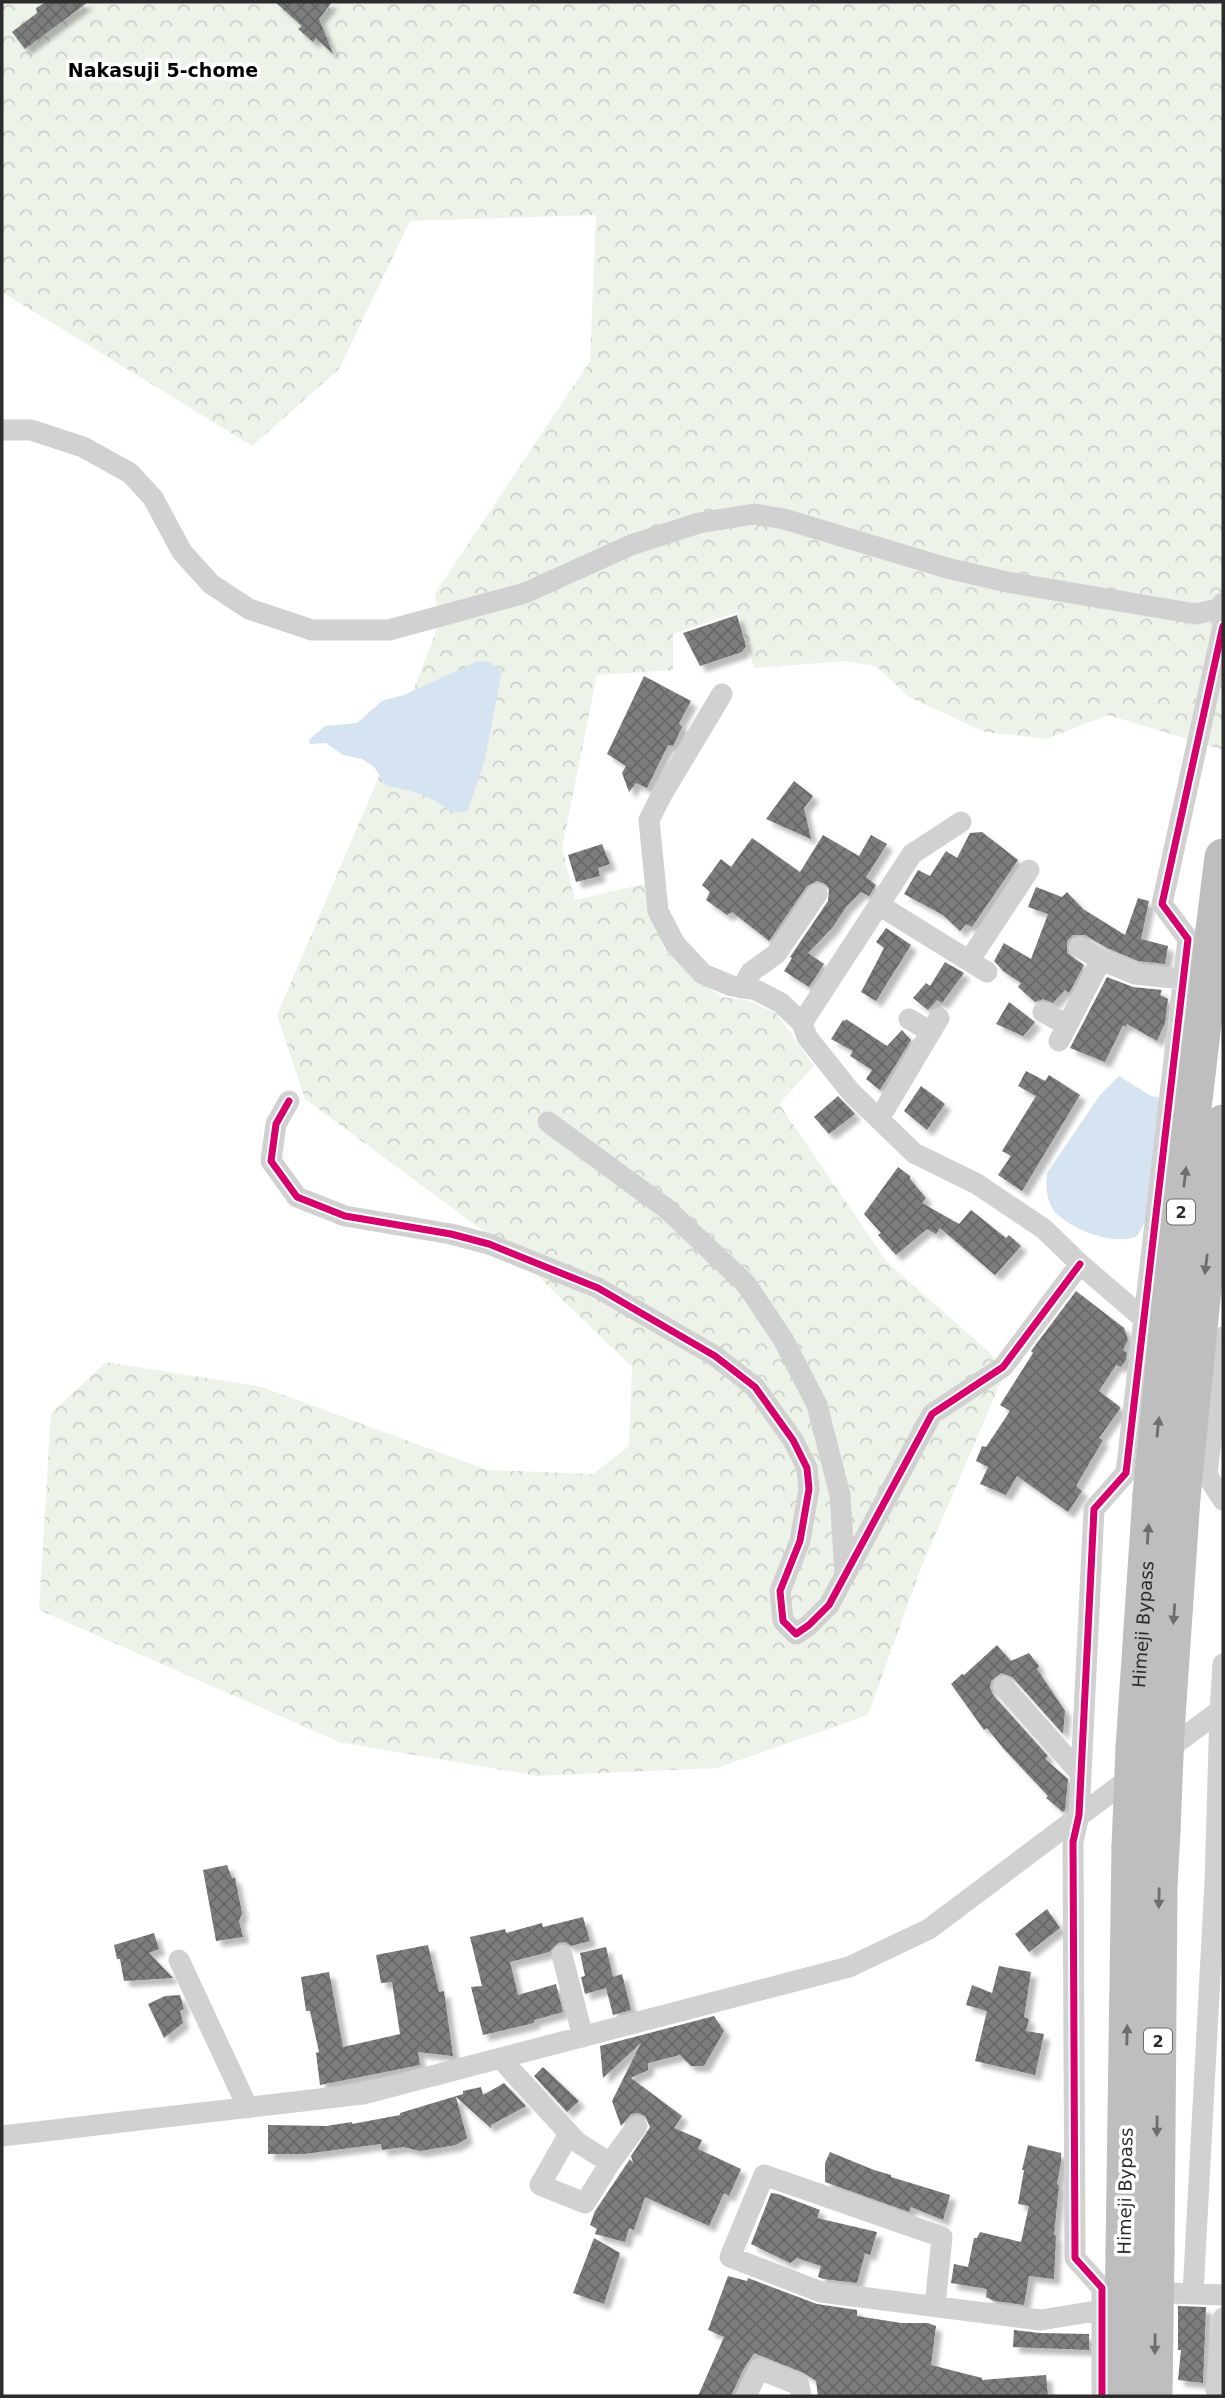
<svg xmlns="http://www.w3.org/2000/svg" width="1225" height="2398" viewBox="0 0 1225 2398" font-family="'DejaVu Sans',sans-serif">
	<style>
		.forest { fill: url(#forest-crowns) }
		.water { fill: #d6e4f1 }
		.building { fill: url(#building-cross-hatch); filter: url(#shadow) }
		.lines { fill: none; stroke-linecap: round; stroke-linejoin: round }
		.street { stroke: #d1d1d1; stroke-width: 21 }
		.highway { stroke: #bebebe; stroke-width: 37 }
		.highway-bridge { stroke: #bebebe; stroke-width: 37 }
		.cycleway-casing { stroke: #fff; stroke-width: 11 }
		.cycleway { stroke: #d6006c; stroke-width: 7 }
		.oneway { fill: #6e6e6e }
		.labels { text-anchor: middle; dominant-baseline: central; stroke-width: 7; stroke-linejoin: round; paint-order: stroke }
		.shield { fill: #fff; stroke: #6b6b6b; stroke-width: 2 }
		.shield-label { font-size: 16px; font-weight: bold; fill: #2c2c2c }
		.street-label { font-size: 18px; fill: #2c2c2c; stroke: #fff }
		.neighbourhood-label { font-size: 19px; font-weight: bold; fill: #000; stroke: #fff }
	</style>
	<defs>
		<pattern id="forest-crowns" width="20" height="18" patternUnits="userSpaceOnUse" patternTransform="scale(1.75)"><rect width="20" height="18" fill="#eef3ea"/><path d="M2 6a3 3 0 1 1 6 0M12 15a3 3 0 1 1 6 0" fill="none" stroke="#ccd0c9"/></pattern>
		<pattern id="building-cross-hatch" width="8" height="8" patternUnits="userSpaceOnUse" patternTransform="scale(1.75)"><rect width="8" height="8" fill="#7d7d7d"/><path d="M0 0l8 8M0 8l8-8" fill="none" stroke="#676767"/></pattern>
		<filter id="shadow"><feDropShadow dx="6" dy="6" stdDeviation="2" flood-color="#0004"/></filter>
	</defs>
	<rect width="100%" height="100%" fill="#fff"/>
	<!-- forest -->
	<path class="forest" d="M 2,2 L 1223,2 L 1223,750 L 1108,715 L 1047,739 L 985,732 L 909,697 L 876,666 L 845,661 L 754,668 L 737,612 L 673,634 L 673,670 L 597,675 L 562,848 L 575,900 L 644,884 L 664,949 L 722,997 L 746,1000 L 776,1013 L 814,1066 L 779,1104 L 887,1262 L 1007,1368 L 921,1568 L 868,1715 L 717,1768 L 537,1776 L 339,1742 L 39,1610 L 51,1413 L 106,1362 L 262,1387 L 487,1470 L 593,1474 L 629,1446 L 632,1367 L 517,1256 L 305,1099 L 277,1015 L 392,746 L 439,623 L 435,594 L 590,361 L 596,215 L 410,221 L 339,369 L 252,446 L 2,292 Z"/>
	<!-- water -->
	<path class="water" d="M 478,661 L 489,662 L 502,671 L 485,759 L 468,811 L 453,813 C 433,797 413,790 387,786 L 374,767 L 362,759 L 343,755 L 326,743 L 310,744 L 308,741 L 325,726 L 357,723 L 382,701 L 404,695 Z
		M 1119,1076 L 1151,1096 L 1174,1100 L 1170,1180 L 1137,1236 C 1115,1246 1075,1231 1058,1215 C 1047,1206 1045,1186 1047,1173 L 1100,1095 Z"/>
	<!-- building -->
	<path class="building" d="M 46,2 L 88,2 L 25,49 L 12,32 L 37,13 L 36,8 Z
		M 275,2 L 332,2 L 319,19 L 333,54 L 316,38 L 313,42 L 298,29 L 302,26 Z
		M 737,615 L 746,646 L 742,652 L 700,666 L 683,633 Z
		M 644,676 L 691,701 L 679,723 L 682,727 L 673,746 L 668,745 L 647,788 L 636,783 L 629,792 L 622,773 L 626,766 L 607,754 Z
		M 794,781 L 813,796 L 804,808 L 811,839 L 766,819 Z
		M 982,832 L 1018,860 L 972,927 L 966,924 L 960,931 L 943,915 L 904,894 L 918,870 L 930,876 L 946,851 L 957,858 L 970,833 Z
		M 823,835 L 859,856 L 871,835 L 887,844 L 866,877 L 876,885 L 869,896 L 861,892 L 846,907 L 833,927 L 808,953 L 824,964 L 809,987 L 784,971 L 792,958 L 790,957 L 828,901 L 829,889 L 825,884 L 817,881 L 807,886 L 769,941 L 732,912 L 727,915 L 706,900 L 710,892 L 702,885 L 721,859 L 731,867 L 752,838 L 800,872 Z
		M 602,844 L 610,864 L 598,868 L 600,876 L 576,882 L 568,855 Z
		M 1036,887 L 1062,897 L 1067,892 L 1083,909 L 1125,935 L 1138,898 L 1149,901 L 1141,939 L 1168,946 L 1165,964 L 1138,961 L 1107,948 L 1085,935 L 1073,935 L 1067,941 L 1067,953 L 1084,965 L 1069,993 L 1065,990 L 1053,1003 L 1043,999 L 1035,1002 L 1018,987 L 1021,983 L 1003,971 L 994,961 L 1004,943 L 1031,959 L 1048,914 L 1028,907 Z
		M 886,928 L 911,945 L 876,1001 L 861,992 L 884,948 L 876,942 Z
		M 945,962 L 964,973 L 942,1003 L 937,1000 L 928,1010 L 913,998 L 926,983 L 930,986 Z
		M 1107,977 L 1133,987 L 1162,990 L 1160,995 L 1168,999 L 1165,1023 L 1157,1041 L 1127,1024 L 1126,1027 L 1123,1025 L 1105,1062 L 1070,1048 Z
		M 1009,1002 L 1035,1022 L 1023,1036 L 996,1024 Z
		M 846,1019 L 887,1046 L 902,1030 L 911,1040 L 880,1090 L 866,1079 L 872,1070 L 850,1056 L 853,1051 L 831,1039 L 843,1020 L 845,1021 Z
		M 1026,1071 L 1045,1081 L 1049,1075 L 1080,1095 L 1022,1191 L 998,1175 L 1011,1156 L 1002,1151 L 1036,1096 L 1018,1086 Z
		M 921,1086 L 945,1104 L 927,1130 L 904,1111 Z
		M 838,1096 L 855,1114 L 829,1134 L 814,1117 Z
		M 898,1167 L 910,1176 L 910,1179 L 926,1198 L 922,1203 L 959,1224 L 971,1210 L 1006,1238 L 1009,1235 L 1021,1246 L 995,1275 L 940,1228 L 936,1234 L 927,1229 L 896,1255 L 878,1235 L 881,1233 L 864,1214 Z
		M 1076,1291 L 1124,1328 L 1128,1340 L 1123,1350 L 1127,1353 L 1126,1360 L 1121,1367 L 1116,1365 L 1099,1391 L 1120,1407 L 1120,1409 L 1099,1438 L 1103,1440 L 1076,1486 L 1082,1491 L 1068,1512 L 1017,1476 L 1006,1495 L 980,1484 L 988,1467 L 976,1461 L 982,1446 L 986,1447 L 1010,1411 L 1000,1405 L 1033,1353 L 1031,1351 Z
		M 997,1645 L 1011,1661 L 1029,1653 L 1039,1666 L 1037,1669 L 1065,1711 L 1063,1734 L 1012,1677 L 1001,1673 L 991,1681 L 990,1688 L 993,1695 L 1048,1756 L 1045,1759 L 1068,1779 L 1065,1810 L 1063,1812 L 1046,1798 L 1048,1796 L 1003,1748 L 987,1728 L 984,1730 L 951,1684 L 962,1674 L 964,1675 Z
		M 227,1865 L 232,1878 L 235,1878 L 242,1913 L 239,1921 L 243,1937 L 216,1941 L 203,1870 Z
		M 1047,1909 L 1060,1928 L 1029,1952 L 1015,1934 Z
		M 583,1917 L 590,1941 L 571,1946 L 565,1942 L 558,1943 L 549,1952 L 510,1962 L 518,1995 L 556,1984 L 563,2012 L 534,2020 L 534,2023 L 483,2035 L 471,1987 L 482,1986 L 470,1937 L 505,1929 L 506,1933 L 542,1923 L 543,1927 Z
		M 154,1933 L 159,1949 L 149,1953 L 173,1978 L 124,1981 L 120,1959 L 117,1959 L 114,1945 Z
		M 428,1945 L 439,1992 L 444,1991 L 453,2056 L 418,2052 L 420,2065 L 320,2085 L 316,2053 L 319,2052 L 310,2011 L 306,2011 L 301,1977 L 329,1972 L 343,2047 L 400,2034 L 392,1982 L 381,1983 L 376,1955 Z
		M 606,1947 L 613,1977 L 622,1974 L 631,2010 L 613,2015 L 606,1988 L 585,1994 L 581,1977 L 585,1976 L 580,1953 Z
		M 999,1966 L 1031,1972 L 1024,2017 L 1029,2019 L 1026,2031 L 1044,2034 L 1035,2075 L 975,2061 L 987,2011 L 966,2005 L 972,1985 L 992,1993 Z
		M 180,1995 L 184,2009 L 180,2011 L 183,2023 L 164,2038 L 148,2004 L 165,1996 Z
		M 714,2016 L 724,2031 L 704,2066 L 691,2066 L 680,2055 L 648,2063 L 648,2070 L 631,2078 L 682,2116 L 674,2128 L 702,2140 L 698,2149 L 741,2169 L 729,2196 L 724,2193 L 709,2226 L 645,2197 L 634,2230 L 629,2228 L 625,2242 L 595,2234 L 597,2229 L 590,2225 L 595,2211 L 630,2159 L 633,2163 L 631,2156 L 650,2127 L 645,2116 L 638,2113 L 631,2114 L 621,2126 L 612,2101 L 641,2043 L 603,2078 L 600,2046 Z
		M 543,2067 L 579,2101 L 567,2112 L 534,2076 Z
		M 504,2083 L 526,2106 L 491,2125 L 491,2128 L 456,2097 L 467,2138 L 456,2145 L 420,2151 L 403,2147 L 382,2150 L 381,2144 L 304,2154 L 268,2154 L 268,2125 L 326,2126 L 352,2122 L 352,2124 L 400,2115 L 400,2113 L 463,2094 L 463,2091 L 481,2087 L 483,2095 Z
		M 1028,2145 L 1061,2153 L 1061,2162 L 1057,2184 L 1059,2185 L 1054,2235 L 1056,2236 L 1054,2279 L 1029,2276 L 1024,2305 L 994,2301 L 986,2297 L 987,2289 L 951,2283 L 954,2264 L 968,2267 L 974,2238 L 977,2238 L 980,2232 L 1021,2242 L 1029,2206 L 1018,2204 L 1024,2170 L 1022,2170 Z
		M 830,2152 L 874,2170 L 891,2175 L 891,2177 L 950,2195 L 943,2220 L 911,2207 L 909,2212 L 825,2182 L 825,2163 Z
		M 771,2193 L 778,2194 L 820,2210 L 817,2218 L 877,2232 L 870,2255 L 865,2253 L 857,2283 L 824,2279 L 818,2277 L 821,2266 L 797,2258 L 790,2263 L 751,2244 Z
		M 594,2238 L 620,2253 L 604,2304 L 573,2293 Z
		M 728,2276 L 747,2281 L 748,2278 L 817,2304 L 857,2310 L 857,2316 L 901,2323 L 928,2323 L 936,2326 L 931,2365 L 982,2378 L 982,2380 L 1046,2375 L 1048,2396 L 818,2396 L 816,2381 L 804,2373 L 754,2353 L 743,2370 L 731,2396 L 698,2396 L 724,2337 L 708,2330 Z
		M 1178,2306 L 1206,2307 L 1203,2383 L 1178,2380 L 1181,2350 L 1178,2350 Z
		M 1014,2330 L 1040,2333 L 1089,2334 L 1089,2350 L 1013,2347 Z"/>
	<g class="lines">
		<!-- street -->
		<path class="street" d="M 2,430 L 31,430 L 83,447 L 130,473 L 153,498 L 182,552 L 211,584 L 249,609 L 312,630 L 389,630 L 525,593 L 631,545 L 699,523 L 754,514 L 784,519 L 947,568 L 1007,582 L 1196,614 L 1218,609 L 1223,603
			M 722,694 L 661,796 L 649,820 L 658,911 L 675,944 L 703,974 L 732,986 L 756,990 L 781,1003 L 802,1023 L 807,1037 L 850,1091 L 914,1153 L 977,1184 L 1044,1229 L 1080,1264 L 1150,1324
			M 879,905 L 987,972
			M 1079,947 L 1101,960 L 1135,974 L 1184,979
			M 969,961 L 1029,870
			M 742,988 L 751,972 L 776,954 L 817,894
			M 1043,1012 L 1067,1025
			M 909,1019 L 931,1032
			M 802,1023 L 912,854 L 961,822
			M 1059,1041 L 1101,960
			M 289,1101 L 276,1124 L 271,1161 L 297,1197 L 345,1216 L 451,1234 L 489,1244 L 598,1288 L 715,1356 L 755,1387 L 793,1440 L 807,1468 L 809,1489 L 800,1541 L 780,1591 L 783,1621 L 796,1634 L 809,1625 L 829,1605 L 932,1414 L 1003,1367 L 1080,1264
			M 879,1119 L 939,1018
			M 548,1122 L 667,1209 L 746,1284 L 783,1339 L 817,1405 L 840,1495 L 845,1575
			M 1190,1353 L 1223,1375
			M 1193,1474 L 1207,1475 L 1223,1500
			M 1207,1475 L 1223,1337
			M 1003,1686 L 1081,1774
			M 562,1955 L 583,2037
			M 179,1960 L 248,2108
			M 501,2059 L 577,2142 L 610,2163
			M 569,2134 L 540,2185 L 585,2203 L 610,2163 L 637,2126
			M 2,2136 L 363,2094 L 849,1967 L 929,1929 L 1223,1708
			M 1145,2292 L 1223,2295
			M 1193,2294 L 1215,1882 L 1220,1711 L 1223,1664
			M 935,2306 L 942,2237 L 764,2175 L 730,2257 L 821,2292 L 1041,2320 L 1101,2310
			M 746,2396 L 759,2369 L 799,2385 L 801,2396
			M 1102,2396 L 1102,2288 L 1075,2258 L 1073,1842 L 1079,1815 L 1094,1509 L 1126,1473 L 1188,939 L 1162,904 L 1223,626
			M 1222,2396 L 1216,2390 L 1223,2318"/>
		<!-- highway -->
		<g class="highway">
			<path d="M 1214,930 L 1223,857"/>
			<path d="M 1166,1732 L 1182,1497"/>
			<path id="s1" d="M 1134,1748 L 1151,1495"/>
			<path d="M 1124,2251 L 1130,1847"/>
			<path d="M 1156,2252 L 1159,1887 L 1162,1830"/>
		</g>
		<!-- highway-bridge -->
		<path class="highway-bridge" d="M 1151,1495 L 1169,1312 L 1214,930
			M 1182,1497 L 1203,1289 L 1223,1123
			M 1162,1830 L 1166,1732
			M 1130,1847 L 1134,1748
			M 1122,2396 L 1124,2251
			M 1154,2396 L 1156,2252"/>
		<defs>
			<path id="cycleway" d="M 289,1101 L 276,1124 L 271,1161 L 297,1197 L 345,1216 L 451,1234 L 489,1244 L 598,1288 L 715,1356 L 755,1387 L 793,1440 L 807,1468 L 809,1489 L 800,1541 L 780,1591 L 783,1621 L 796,1634 L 809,1625 L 829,1605 L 932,1414 L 1003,1367 L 1080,1264
				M 1102,2396 L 1102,2288 L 1075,2258 L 1073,1842 L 1079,1815 L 1094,1509 L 1126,1473 L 1188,939 L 1162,904 L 1223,626"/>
		</defs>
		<!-- cycleway casing -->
		<use href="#cycleway" class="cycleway-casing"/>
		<!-- cycleway -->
		<use href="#cycleway" class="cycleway"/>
	</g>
	<!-- one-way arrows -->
	<defs><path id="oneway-solid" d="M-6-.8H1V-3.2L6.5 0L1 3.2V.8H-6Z" transform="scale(1.75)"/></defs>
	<g class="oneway">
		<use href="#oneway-solid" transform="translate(1185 1177) rotate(-83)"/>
		<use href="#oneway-solid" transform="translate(1206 1264) rotate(97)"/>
		<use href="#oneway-solid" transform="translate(1158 1427) rotate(-84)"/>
		<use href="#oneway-solid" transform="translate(1148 1534) rotate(-86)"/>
		<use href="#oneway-solid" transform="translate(1174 1614) rotate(94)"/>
		<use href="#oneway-solid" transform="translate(1159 1898) rotate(91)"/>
		<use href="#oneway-solid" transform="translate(1127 2035) rotate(-89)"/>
		<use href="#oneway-solid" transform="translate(1157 2126) rotate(91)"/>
		<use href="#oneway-solid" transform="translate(1155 2344) rotate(91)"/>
	</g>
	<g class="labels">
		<!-- shield labels -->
		<g class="shield">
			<rect x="1167" y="1199.5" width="28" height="25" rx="5"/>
			<rect x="1144" y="2028.5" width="28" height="25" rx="5"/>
		</g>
		<g class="shield-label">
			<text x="1181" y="1212">2</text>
			<text x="1158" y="2041">2</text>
		</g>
		<!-- street labels -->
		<g class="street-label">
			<text stroke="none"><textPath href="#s1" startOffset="124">Himeji Bypass</textPath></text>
			<text transform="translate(1125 2191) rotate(-89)">Himeji Bypass</text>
		</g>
		<!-- neighbourhood labels -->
		<g class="neighbourhood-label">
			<text x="163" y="70">Nakasuji 5-chome</text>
		</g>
	</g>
	<!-- border -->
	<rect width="1225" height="2398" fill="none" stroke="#2c2c2c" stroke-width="7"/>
</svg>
